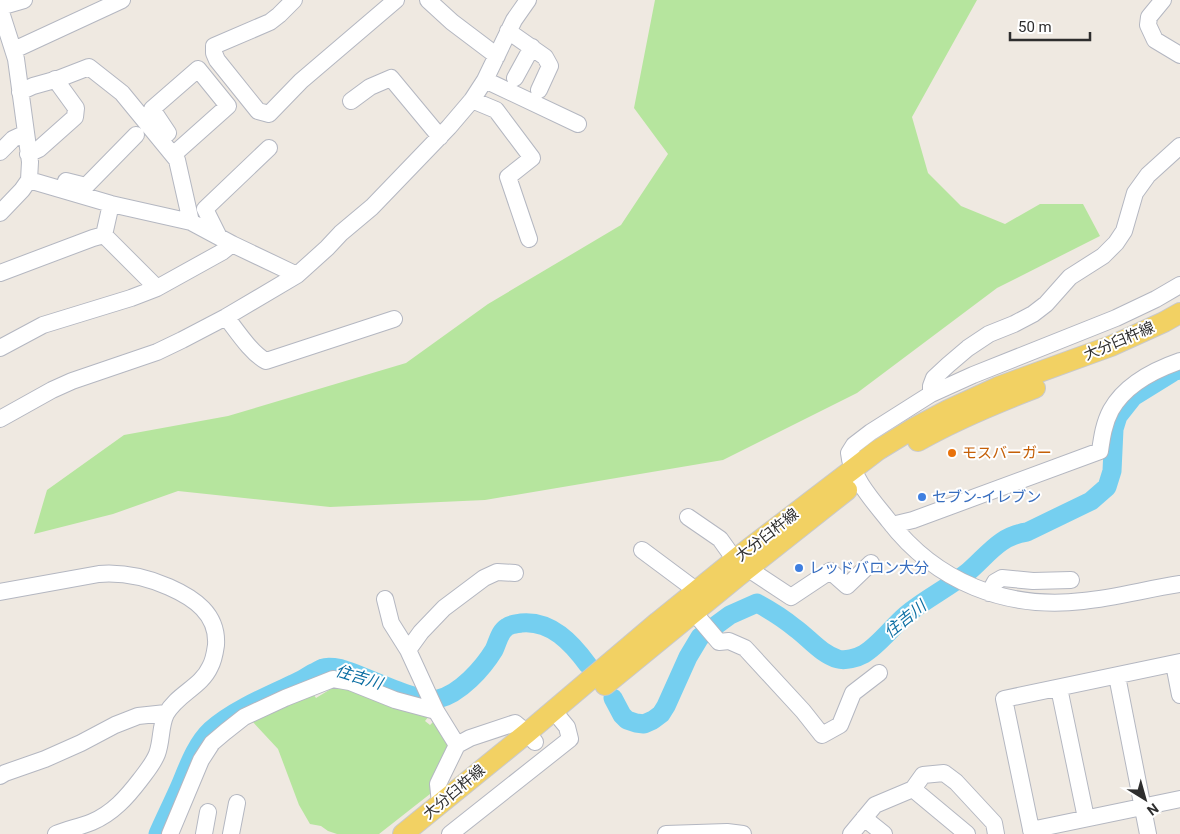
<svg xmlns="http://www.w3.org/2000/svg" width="1180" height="834" viewBox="0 0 1180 834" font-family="Roboto,'Noto Sans JP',sans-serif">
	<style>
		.green { fill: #b6e59e }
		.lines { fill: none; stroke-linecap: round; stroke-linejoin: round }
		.river { stroke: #75cff0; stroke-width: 19 }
		.minor-casing { stroke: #b4b7c1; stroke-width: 18 }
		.major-casing { stroke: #c9c9c9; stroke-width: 22 }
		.minor { stroke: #fff; stroke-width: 16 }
		.major { stroke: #f2d163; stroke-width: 20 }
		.food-dot { fill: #e8710a; stroke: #fff; stroke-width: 2 }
		.shop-dot { fill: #3f7fe0; stroke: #fff; stroke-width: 2 }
		.labels { text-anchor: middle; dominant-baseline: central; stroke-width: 4; stroke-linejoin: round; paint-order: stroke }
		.street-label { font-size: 15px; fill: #2e2e2e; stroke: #fff }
		.food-label { font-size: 15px; fill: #c56008; stroke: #fff; text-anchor: start }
		.shop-label { font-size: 15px; fill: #366cbe; stroke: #fff; text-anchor: start }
		.water-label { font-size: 16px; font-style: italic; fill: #0d6fa3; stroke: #fff }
	</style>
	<rect width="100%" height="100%" fill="#efe9e1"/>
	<!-- green -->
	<path class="green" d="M 655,0 L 977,0 L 912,117 L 928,173 L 961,206 L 1005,224 L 1040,204 L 1083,204 L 1100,236 L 997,288 L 857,393 L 723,460 L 485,500 L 330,507 L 178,491 L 113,514 L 34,534 L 47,490 L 124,435 L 228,416 L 406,363 L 488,304 L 621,225 L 668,154 L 634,108 Z
		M 339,684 L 429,716 L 425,721 L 430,725 L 436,719 L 452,744 L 446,763 L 430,794 L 379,834 L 337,834 L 328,831 L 321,826 L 310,824 L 299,805 L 278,749 L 251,720 L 311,691 L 316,698 Z"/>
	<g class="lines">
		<!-- river -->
		<path class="river" d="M 613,698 L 622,715 L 627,720 L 636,723 L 644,724 L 653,720 L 661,714 L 666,706 L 688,657 L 700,637 L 730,615 L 757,603 C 770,610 783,618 795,628 C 809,638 821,654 838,659 C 845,661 857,658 864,654 C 879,645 892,627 906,615 C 925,599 948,588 968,572 C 988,555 999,536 1027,532 L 1091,501 L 1107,487 L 1112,471 L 1114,429 L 1118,416 L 1133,397 L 1175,371 L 1180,370
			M 158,834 C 165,818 173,802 180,786 C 188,767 196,744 211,730 C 232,711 267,696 293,684 C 300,681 307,677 313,673 C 316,672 320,669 323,668 C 328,666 340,668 345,670 C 368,677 417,703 438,699 C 460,694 483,668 494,650 C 498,642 499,632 507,627 C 511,624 517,624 521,623 C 551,620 572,643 588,665"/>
		<defs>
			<path id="minor" d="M 294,0 L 279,15 L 270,22 L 214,46 L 214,53 L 217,60 L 258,111 L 269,114 L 301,81 L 396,0
				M 428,0 L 452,22 L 497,56
				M 1163,0 L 1149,17 L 1148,25 L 1155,40 L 1180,55
				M 0,7 L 24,0
				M 0,9 L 16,59 L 30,162 L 29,180 L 22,190 L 0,213
				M 508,31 L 545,57 L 550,66 L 539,90
				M 14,50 L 122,0
				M 515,78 L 532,47
				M 485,80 L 578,124
				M 20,92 L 33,86 L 58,79 L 89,67 L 122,93 L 177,160 L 191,222
				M 472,100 L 496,110 L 532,158 L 508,177 L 529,239
				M 351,101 L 370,87 L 391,78 L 440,137
				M 168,133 L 152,109 L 198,69 L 228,106 L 173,155
				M 0,152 L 13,139 L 26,133
				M 28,154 L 39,149 L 75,117 L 76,108 L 55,79
				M 29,180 L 111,204 L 191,222 L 232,244 L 297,275
				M 66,181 L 86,186 L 136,135
				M 111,204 L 104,235 L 157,288
				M 219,237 L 205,209 L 269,148
				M 0,273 L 93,238 L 104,235
				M 1180,285 L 1156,299 L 1116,318 L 973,375 L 931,394 L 871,432 L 854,445 L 849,453 C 851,477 874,502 889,521 C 936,582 1006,610 1083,601 C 1115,598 1147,589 1180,584
				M 226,317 C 237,331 251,353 266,361 L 394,319
				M 0,348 L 43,325 L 131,298 L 157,288 L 222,252 L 232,244
				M 931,394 L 931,386 L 934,378 L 948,365 L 968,348 L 989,334 L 1014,324 L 1033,314 L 1046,304 L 1070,277 L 1103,256 L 1116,243 L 1124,231 L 1135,193 L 1148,175 L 1180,146
				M 0,419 L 52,390 L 72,381 L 157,352 L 182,340 L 226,317 L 297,275 L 327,248 L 341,233 L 372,207 L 449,127 L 472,100 L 485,80 L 514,20 L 528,0
				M 688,517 L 720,539 L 735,560 L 791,597 L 830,571 L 847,586 L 871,563
				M 892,525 L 913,520 L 1100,451 C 1102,437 1104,423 1111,410 C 1125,385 1154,370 1180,361
				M 642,550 L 697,591
				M 0,592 L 99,574 C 124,572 146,577 169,587 C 194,598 218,614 216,645 C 215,652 214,660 210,667 C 201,687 177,694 166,714 C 160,726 162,741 157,754 C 153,764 146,772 140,780 C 127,797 113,813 92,822 C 80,827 68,829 56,834
				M 989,593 L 995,582 L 1002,578 L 1033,581 L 1071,580
				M 385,599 L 391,623 L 408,650 L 436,711 L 457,745 L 470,738 L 515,723 L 527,733 L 535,742
				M 686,603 L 719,642 L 729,641 L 745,648 L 803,711 L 822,735 L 840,725 L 853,693 L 879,673
				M 408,650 L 421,632 L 444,608 L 484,578 L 497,572 L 515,573
				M 1174,664 L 1180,695
				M 1117,676 L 1148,834
				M 1059,688 L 1086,818
				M 0,776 L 5,773 L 45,759 L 81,743 L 115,725 L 138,716 L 166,713
				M 913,789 L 923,775 L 944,773 L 956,782 L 994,823 L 996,834
				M 440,803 L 438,784 L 457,745
				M 864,818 L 884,834
				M 1031,830 L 1180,799
				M 170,834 L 201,760 L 212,743 L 225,732 L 244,717 L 285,698 L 333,679 L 350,682 L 395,700 L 436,711
				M 204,834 L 208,812
				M 231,834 L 237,803
				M 450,834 L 570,739 L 567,727 L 553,710
				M 666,834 L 727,832 L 743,834
				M 851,834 L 875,805 L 913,789 L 967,834
				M 1032,834 L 1004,699 L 1180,662"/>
			<path id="major" d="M 918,441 C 955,420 996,403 1035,388
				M 605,685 L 737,577 L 847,490
				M 403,834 L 527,733 L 658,622 L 742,554 L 878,450 L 914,428 L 948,410 L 998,387 L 1111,346 L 1164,322 L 1180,313"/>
		</defs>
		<!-- minor casing -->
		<use href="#minor" class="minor-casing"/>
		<!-- major casing -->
		<use href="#major" class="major-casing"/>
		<!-- minor -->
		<use href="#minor" class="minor"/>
		<!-- major -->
		<use href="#major" class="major"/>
	</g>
	<!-- markers -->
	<circle class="food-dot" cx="952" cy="453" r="5"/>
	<g class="shop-dot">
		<circle cx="922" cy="497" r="5"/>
		<circle cx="799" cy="568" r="5"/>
	</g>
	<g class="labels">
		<!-- street labels -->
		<g class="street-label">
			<text transform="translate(1119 341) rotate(-23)">大分臼杵線</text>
			<text transform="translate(767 535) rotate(-38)">大分臼杵線</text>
			<text transform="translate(454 792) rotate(-40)">大分臼杵線</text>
		</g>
		<!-- food labels -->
		<g class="food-label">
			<text x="962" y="453">モスバーガー</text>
		</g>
		<!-- shop labels -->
		<g class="shop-label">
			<text x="932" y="497">セブン-イレブン</text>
			<text x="809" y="568">レッドバロン大分</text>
		</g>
		<!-- water labels -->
		<g class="water-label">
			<text transform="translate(905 619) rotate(-39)">住吉川</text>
			<text transform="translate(359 677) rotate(17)">住吉川</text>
		</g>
	</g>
	<!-- north arrow -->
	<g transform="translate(1145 799) rotate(143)" stroke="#ffffff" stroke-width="4" paint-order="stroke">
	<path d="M0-4L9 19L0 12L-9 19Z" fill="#2e2e2e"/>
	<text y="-8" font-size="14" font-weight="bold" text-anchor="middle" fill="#2e2e2e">N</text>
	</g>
	<!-- scale -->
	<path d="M1010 32v8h80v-8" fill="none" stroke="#2e2e2e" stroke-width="2.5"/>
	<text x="1018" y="32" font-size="15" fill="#2e2e2e" stroke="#ffffff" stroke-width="4" paint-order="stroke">50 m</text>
</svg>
